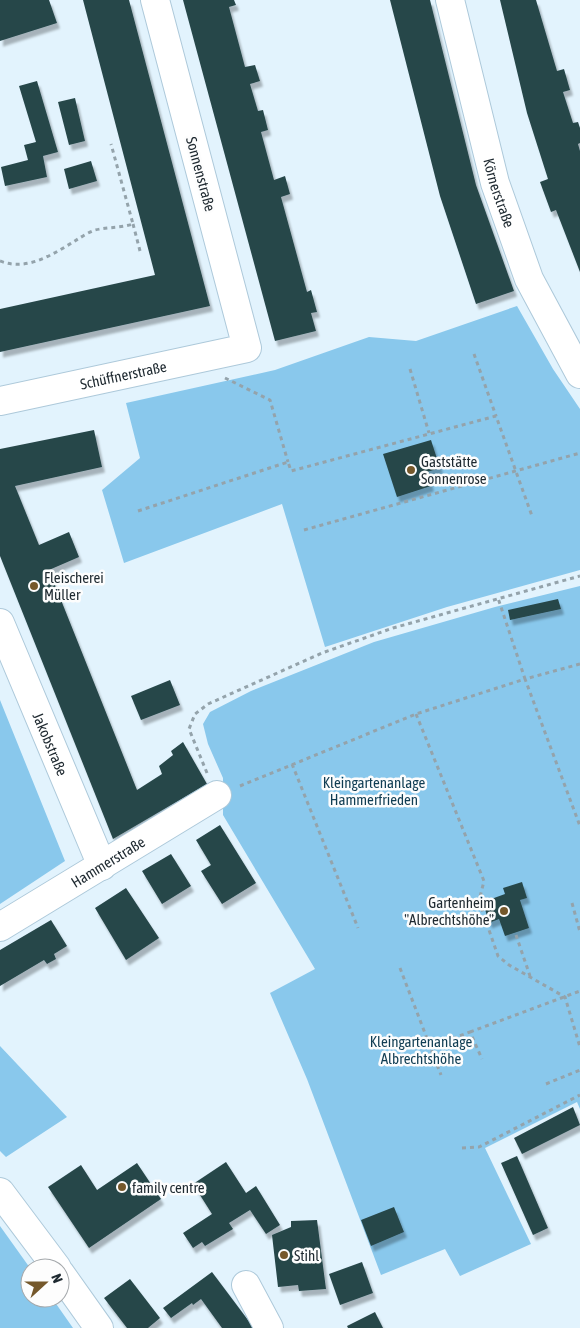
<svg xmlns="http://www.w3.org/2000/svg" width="580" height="1328" viewBox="0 0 580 1328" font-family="'Asap Condensed',sans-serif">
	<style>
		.green { fill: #89c8ec }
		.building { fill: #27474a; filter: url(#shadow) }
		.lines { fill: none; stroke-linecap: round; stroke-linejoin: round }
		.minor-casing { stroke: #adc9da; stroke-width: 30 }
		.major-casing { stroke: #adc9da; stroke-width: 30 }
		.path { stroke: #94a3ab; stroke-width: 3; stroke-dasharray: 4 4; stroke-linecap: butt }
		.minor { stroke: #fff; stroke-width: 28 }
		.major { stroke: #fff; stroke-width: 28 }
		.poi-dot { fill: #75582b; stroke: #fdfdfd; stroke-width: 2 }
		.labels { text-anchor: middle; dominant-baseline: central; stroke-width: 5; stroke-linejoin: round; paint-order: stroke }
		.street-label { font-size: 15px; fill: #1e2930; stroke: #fdfdfd }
		.poi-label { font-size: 15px; fill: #1e2930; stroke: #fdfdfd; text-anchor: start }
		.park-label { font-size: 15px; fill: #103d53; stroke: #fdfdfd }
	</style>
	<defs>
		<filter id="shadow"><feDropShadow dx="3" dy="5.5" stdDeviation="1" flood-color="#0004"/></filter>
	</defs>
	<rect width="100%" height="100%" fill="#e2f3fd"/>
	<!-- green -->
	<path class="green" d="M 517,306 L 553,369 L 580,409 L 580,570 L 447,607 L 325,647 L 282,504 L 124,563 L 102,490 L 140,458 L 126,403 L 275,370 L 369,337 L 416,341 Z
		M 580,586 L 580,1109 L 577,1102 L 485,1148 L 531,1244 L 460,1276 L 445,1249 L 381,1275 L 307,1079 L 270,993 L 315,969 L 223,815 L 223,778 L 208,744 L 203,724 L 210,712 L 251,691 L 374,642 L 495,607 Z
		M 0,700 L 65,861 L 0,904 Z
		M 0,1046 L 67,1117 L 6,1157 L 0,1151 Z
		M 0,1226 L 30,1268 L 30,1298 L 52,1298 L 73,1328 L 0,1328 Z"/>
	<!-- building -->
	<path class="building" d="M 0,0 L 49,0 L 57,23 L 0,41 Z
		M 83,0 L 129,0 L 210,306 L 0,352 L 0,309 L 155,275 Z
		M 183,0 L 234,0 L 236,5 L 229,7 L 245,67 L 255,65 L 260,81 L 250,84 L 258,111 L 263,110 L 268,130 L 261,132 L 274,180 L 285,176 L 290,194 L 281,197 L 307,292 L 311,290 L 317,312 L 311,313 L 316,331 L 275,341 Z
		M 390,0 L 430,0 L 476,185 L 514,291 L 476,304 L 440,196 Z
		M 500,0 L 536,0 L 557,71 L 564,69 L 570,90 L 563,92 L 573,123 L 578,122 L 580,128 L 580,143 L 578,144 L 580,151 L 580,272 L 556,210 L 551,212 L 540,182 L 548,179 L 527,113 Z
		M 37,81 L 58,152 L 43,156 L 47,177 L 5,186 L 1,167 L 28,160 L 24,145 L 36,142 L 19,86 Z
		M 75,98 L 85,141 L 69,145 L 58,102 Z
		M 91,161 L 97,181 L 69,189 L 64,169 Z
		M 94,430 L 102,467 L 15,486 L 39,545 L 69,532 L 79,557 L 49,570 L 137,790 L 162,774 L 159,766 L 173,755 L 171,751 L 183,742 L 207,784 L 113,839 L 0,556 L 0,449 Z
		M 431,440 L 440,468 L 427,472 L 431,486 L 397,497 L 383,454 Z
		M 558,599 L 561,609 L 510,620 L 508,610 Z
		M 170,680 L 180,705 L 141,720 L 131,696 Z
		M 220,825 L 256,883 L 222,904 L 201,871 L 211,865 L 196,840 Z
		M 171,854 L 191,886 L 162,904 L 142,871 Z
		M 522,882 L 527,898 L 520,900 L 529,928 L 505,936 L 499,919 L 489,923 L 483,902 L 505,894 L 503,888 Z
		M 126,888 L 159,938 L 126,960 L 95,908 Z
		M 51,920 L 67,946 L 54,954 L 56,959 L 47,964 L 44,960 L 0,986 L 0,950 Z
		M 573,1107 L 580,1125 L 522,1154 L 514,1138 Z
		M 517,1156 L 548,1228 L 533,1235 L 501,1163 Z
		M 226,1162 L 246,1193 L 256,1186 L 280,1225 L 266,1234 L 250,1210 L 229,1223 L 233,1229 L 205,1246 L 202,1242 L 193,1248 L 183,1233 L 212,1214 L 193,1184 Z
		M 137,1163 L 161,1199 L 89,1248 L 48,1187 L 81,1165 L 97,1190 Z
		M 394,1207 L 404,1232 L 371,1246 L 361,1220 Z
		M 317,1220 L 326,1289 L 299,1291 L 298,1285 L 278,1287 L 272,1235 L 291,1227 L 291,1221 Z
		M 362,1262 L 373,1293 L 340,1305 L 329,1274 Z
		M 212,1272 L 254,1328 L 222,1328 L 201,1299 L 193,1305 L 192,1303 L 171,1318 L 163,1308 Z
		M 130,1279 L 160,1318 L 148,1328 L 127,1328 L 104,1298 Z
		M 375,1312 L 383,1328 L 348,1328 L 347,1326 Z"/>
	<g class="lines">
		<defs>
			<g id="minor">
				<path id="s1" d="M 450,0 L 495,183 L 529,279 L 580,374"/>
				<path id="s2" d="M 0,401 L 247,348 L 155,0"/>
				<path id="s3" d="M 0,623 L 102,866"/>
				<path id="s4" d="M 0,927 L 217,795"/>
				<path d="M 246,1285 L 269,1328"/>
			</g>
			<path id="major" d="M 0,1192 L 57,1268
				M 60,1273 L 99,1328"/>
		</defs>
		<!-- minor casing -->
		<use href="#minor" class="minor-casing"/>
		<!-- major casing -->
		<use href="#major" class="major-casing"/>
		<!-- path -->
		<path class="path" d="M 133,224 L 140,251
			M 0,261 C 28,272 55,253 78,239 C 83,236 89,232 95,230 C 108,227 120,228 133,224 L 111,144
			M 474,354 L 496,416
			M 410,369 L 429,433
			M 225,378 L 270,400 L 288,462
			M 138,511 L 288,462 L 291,471 L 496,416 L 532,516
			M 304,530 L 580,453
			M 580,664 L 525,679 L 580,826
			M 416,714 L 484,881 L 479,901 L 498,956 L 509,965 L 565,997 L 580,1047
			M 292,764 L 358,928
			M 207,773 L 189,729 L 195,714 L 208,704 L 322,653 L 393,628 L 580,576
			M 240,786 L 416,714 L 525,679 L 498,598
			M 572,903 L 580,932
			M 516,935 L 530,976
			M 400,968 L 441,1075
			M 470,1032 L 580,991
			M 430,1047 L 470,1032 L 482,1059
			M 546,1084 L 580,1070
			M 462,1148 L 479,1147 L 580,1095"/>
		<!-- minor -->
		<use href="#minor" class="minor"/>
		<!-- major -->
		<use href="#major" class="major"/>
	</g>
	<!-- markers -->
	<g class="poi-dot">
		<circle cx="411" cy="470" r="5"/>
		<circle cx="34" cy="586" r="5"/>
		<circle cx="504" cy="911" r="5"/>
		<circle cx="122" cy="1187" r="5"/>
		<circle cx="284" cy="1255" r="5"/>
	</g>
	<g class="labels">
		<!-- street labels -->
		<g class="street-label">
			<text transform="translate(201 174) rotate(75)">Sonnenstraße</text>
			<text stroke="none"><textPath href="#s1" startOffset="199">Körnerstraße</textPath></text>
			<text stroke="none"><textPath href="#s2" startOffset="126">Schüffnerstraße</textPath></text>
			<text stroke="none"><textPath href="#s3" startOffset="131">Jakobstraße</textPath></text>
			<text stroke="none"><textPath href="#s4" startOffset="126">Hammerstraße</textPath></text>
		</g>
		<!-- poi labels -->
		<g class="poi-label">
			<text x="421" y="461">Gaststätte<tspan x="421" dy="17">Sonnenrose</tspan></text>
			<text x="44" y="577">Fleischerei<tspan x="44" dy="17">Müller</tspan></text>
			<text x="494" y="902" text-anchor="end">Gartenheim<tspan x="494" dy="17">"Albrechtshöhe"</tspan></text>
			<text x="132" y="1187">family centre</text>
			<text x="294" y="1255">Stihl</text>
		</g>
		<!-- park labels -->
		<g class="park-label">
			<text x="374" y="782">Kleingartenanlage<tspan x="374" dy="17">Hammerfrieden</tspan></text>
			<text x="421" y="1041">Kleingartenanlage<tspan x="421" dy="17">Albrechtshöhe</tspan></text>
		</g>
	</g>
	<!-- north arrow -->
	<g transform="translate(45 1283) rotate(69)"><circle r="24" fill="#fdfdfd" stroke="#a4a8ab"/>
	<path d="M0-4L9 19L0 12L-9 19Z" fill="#75582b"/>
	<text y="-8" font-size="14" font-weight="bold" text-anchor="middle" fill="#1e2930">N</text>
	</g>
</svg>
